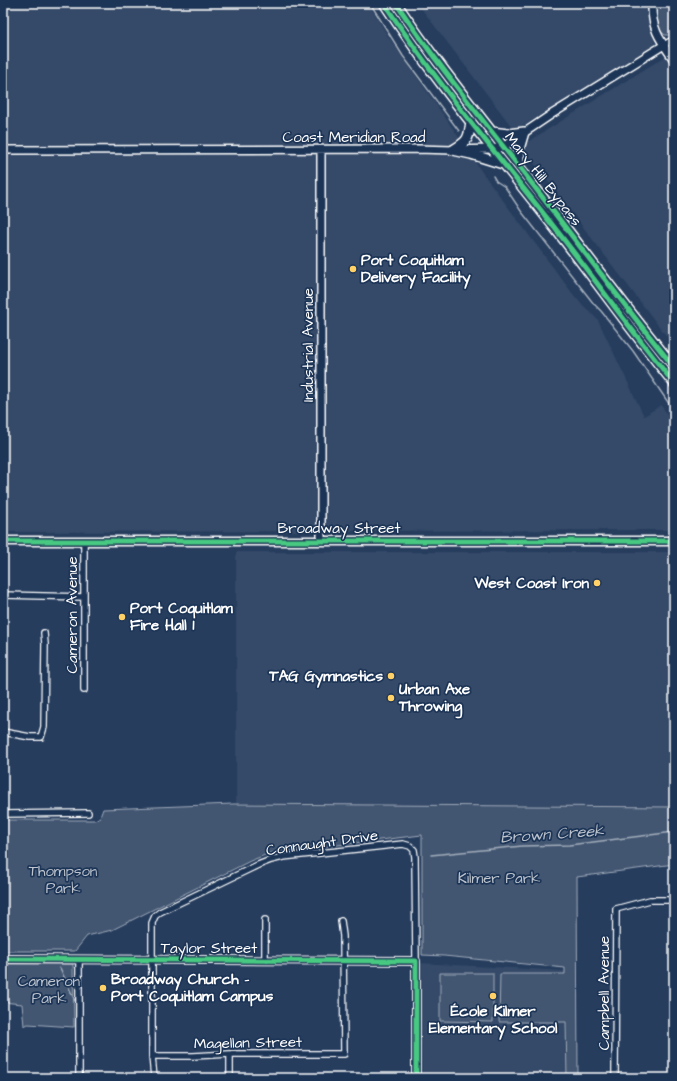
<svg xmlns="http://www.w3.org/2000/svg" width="677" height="1081" viewBox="0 0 677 1081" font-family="'Architects Daughter',sans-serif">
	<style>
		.built { fill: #344a68 }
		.green { fill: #425672; stroke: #a0aab8 }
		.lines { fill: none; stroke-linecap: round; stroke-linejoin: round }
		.stream { stroke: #a4aebb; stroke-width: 1.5 }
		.minor-casing { stroke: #fff; stroke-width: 8 }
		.tertiary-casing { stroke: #fff; stroke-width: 10 }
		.secondary-casing { stroke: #fff; stroke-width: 11 }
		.trunk-casing { stroke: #fff; stroke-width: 12 }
		.minor { stroke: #1d3557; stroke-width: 5.5 }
		.tertiary { stroke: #1d3557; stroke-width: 7 }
		.secondary { stroke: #1d3557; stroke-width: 8 }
		.trunk { stroke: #1d3557; stroke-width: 9 }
		.cycleway-casing { stroke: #1d3557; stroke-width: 8 }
		.cycleway { stroke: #46c982; stroke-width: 5 }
		.poi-dot { fill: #ffd166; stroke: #1d3557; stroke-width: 1.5 }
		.labels { text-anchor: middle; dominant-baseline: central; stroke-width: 3.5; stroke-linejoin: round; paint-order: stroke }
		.street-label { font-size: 15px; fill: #fff; stroke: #1d3557 }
		.poi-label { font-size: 15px; font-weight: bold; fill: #fff; stroke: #1d3557; text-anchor: start }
		.park-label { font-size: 15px; fill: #bdc4ce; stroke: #1d3557 }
		.water-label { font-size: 16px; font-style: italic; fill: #bbc2cc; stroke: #1d3557 }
	</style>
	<rect width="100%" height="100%" fill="#263d5e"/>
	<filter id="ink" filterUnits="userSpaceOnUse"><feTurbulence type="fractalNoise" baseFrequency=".025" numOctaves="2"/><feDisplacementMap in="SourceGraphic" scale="8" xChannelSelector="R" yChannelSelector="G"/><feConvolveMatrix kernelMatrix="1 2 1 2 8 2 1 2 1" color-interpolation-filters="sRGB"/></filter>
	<g filter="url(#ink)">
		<!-- built -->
		<path class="built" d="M 3,3 L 368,3 L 388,36 L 452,127 L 482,172 L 576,298 L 598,320 L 644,416 L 661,405 L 674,424 L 674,532 L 669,532 L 668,530 L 3,532 Z
			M 417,3 L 647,3 L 648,21 L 655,43 L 652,47 L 515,131 Z
			M 674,51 L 674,346 L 521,146 Z
			M 236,552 L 674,552 L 674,807 L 236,804 Z
			M 420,963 L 566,971 L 567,1078 L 422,1078 Z"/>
		<!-- green -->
		<path class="green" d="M 657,3 L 674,3 L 674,32 L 669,35 L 665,35 C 656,29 656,13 657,3 Z
			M 233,804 L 674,807 L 674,864 L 577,877 L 578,1078 L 567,1078 L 566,1022 L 499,1022 L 500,974 L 565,974 L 565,968 L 444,956 L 422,955 L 422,835 L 270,853 L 250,861 L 112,930 L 87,936 L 75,951 L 3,951 L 3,820 L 95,820 L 100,817 L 103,809 Z
			M 3,964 L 73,964 L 74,1027 L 28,1024 L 24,1026 L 22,1004 L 3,1002 Z
			M 440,973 L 493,973 L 493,1022 L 440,1021 Z"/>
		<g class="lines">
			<!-- stream -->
			<path class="stream" d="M 370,3 L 403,56 L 459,131
				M 493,176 L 496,181 L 505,187 L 521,211 L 594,304 L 601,311 L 633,351 L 674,411
				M 431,855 L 522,846 L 569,845 L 674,832
				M 60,968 L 75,1001"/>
			<defs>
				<path id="minor" d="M 664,45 L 674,39
					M 84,541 L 84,690
					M 3,595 L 84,597
					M 3,732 L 30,737 L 41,737 L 44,727 L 45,644 L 44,633
					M 3,814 L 88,813
					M 265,920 L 265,961
					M 79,960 L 79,1078
					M 230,1054 L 230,1078
					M 152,1056 L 193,1056 L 230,1054 L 344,1054 L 343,936 L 341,921
					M 154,1078 L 152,1056 L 152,923 L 155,916 L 160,912 L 258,865 L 271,860 L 283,857 L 403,844 L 410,846 L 414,850 L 415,857 L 416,961
					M 615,1078 L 616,909 L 650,900 L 674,900"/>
				<path id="tertiary" d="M 652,3 C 651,29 660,40 674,60
					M 3,150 L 417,149 L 453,150 L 492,149 L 503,147 L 552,114 L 664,45
					M 321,150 L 321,540
					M 3,959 L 416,961 L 416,1078"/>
				<path id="secondary" d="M 3,541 L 674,541"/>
				<path id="trunk" d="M 384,3 C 435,81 496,153 554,227 C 595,279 632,332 674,383
					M 396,3 C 434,60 478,114 520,168 C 571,234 621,302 674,367
					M 492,132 L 508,134 L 524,132 L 519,149 L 519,167
					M 453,150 L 471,154 L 503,164
					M 453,150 C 468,141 469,139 471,121"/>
			</defs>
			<!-- minor casing -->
			<use href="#minor" class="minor-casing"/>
			<!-- tertiary casing -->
			<use href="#tertiary" class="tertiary-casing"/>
			<!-- secondary casing -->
			<use href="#secondary" class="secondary-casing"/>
			<!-- trunk casing -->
			<use href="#trunk" class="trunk-casing"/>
			<!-- minor -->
			<use href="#minor" class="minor"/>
			<!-- tertiary -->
			<use href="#tertiary" class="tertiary"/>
			<!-- secondary -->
			<use href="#secondary" class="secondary"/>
			<!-- trunk -->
			<use href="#trunk" class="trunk"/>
			<defs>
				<path id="cycleway" d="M 384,3 C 435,81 496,153 554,227 C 595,279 632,332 674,383
					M 396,3 C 434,60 478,114 520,168 C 571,234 621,302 674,367
					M 3,541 L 674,541
					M 3,959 L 416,961 L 416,1078"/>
			</defs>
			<!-- cycleway casing -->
			<use href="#cycleway" class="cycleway-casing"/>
			<!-- cycleway -->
			<use href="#cycleway" class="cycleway"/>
		</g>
	</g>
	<!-- markers -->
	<g class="poi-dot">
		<circle cx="353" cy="269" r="4"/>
		<circle cx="597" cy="583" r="4"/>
		<circle cx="122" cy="617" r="4"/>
		<circle cx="391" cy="676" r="4"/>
		<circle cx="391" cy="698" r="4"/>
		<circle cx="103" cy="988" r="4"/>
		<circle cx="493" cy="996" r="4"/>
	</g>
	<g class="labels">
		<!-- street labels -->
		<g class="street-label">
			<text x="354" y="137">Coast Meridian Road</text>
			<text transform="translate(543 179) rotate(52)">Mary Hill Bypass</text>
			<text transform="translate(308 345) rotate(-90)">Industrial Avenue</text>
			<text x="339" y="528">Broadway Street</text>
			<text transform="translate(72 615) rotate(-90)">Cameron Avenue</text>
			<text transform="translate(322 843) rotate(-8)">Connaught Drive</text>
			<text x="209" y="948">Taylor Street</text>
			<text transform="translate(604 993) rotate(-90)">Campbell Avenue</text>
			<text transform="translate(248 1043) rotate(-1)">Magellan Street</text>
		</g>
		<!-- poi labels -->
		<g class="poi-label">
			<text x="361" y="260">Port Coquitlam<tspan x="361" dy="17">Delivery Facility</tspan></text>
			<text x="589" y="583" text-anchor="end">West Coast Iron</text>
			<text x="130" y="608">Port Coquitlam<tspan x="130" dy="17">Fire Hall 1</tspan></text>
			<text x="383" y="676" text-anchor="end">TAG Gymnastics</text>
			<text x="399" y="689">Urban Axe<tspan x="399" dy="17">Throwing</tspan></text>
			<text x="111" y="979">Broadway Church -<tspan x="111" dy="17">Port Coquitlam Campus</tspan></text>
			<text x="493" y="1011" text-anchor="middle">École Kilmer<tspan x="493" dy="17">Elementary School</tspan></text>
		</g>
		<!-- park labels -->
		<g class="park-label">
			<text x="63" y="871">Thompson<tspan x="63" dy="17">Park</tspan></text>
			<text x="499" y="878">Kilmer Park</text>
			<text x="49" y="981">Cameron<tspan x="49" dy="17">Park</tspan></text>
		</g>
		<!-- water labels -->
		<g class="water-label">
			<text transform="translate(552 834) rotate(-4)">Brown Creek</text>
		</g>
	</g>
	<!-- margin -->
	<rect width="677" height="1081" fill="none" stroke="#1d3557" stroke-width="16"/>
	<rect x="8" y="8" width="661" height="1065" fill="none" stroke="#fff" stroke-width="1.5" filter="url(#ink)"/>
</svg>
